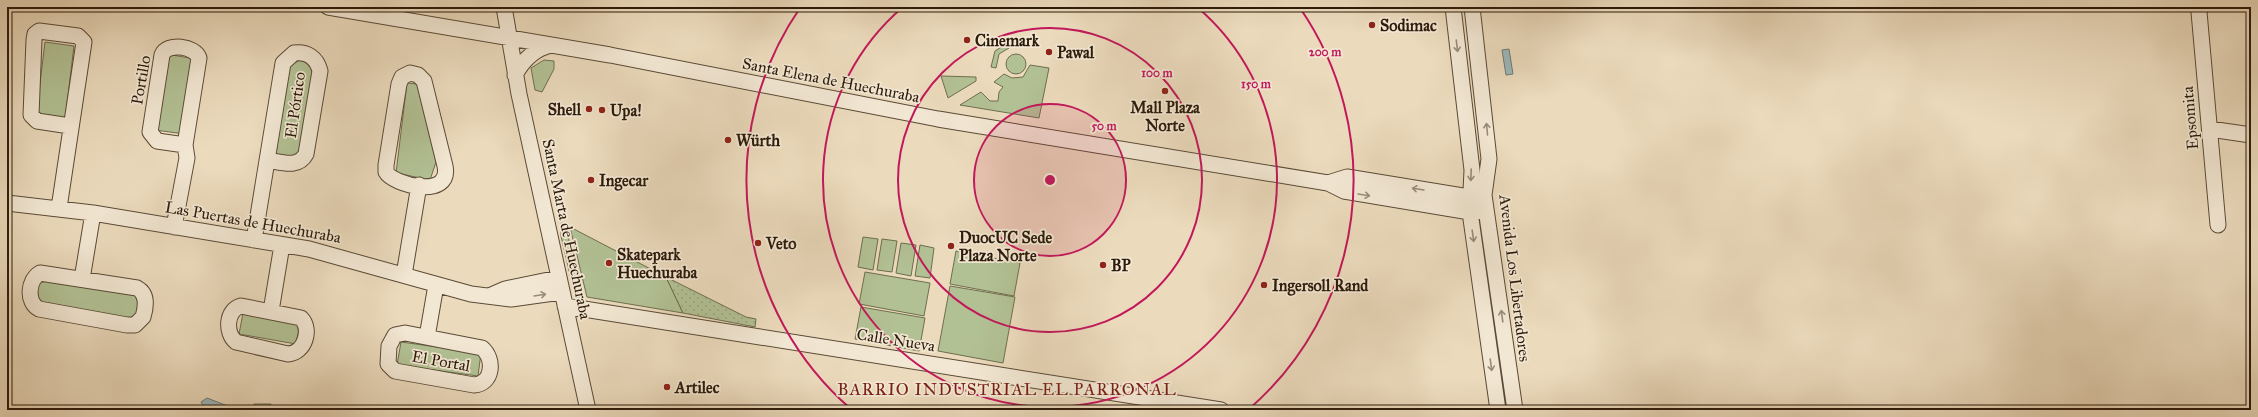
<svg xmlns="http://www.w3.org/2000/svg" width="2258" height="417" viewBox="0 0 2258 417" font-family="'IM FELL Great Primer',serif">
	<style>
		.green { fill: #b2c194; stroke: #6e6e4f }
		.park { fill: url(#park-dots); stroke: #6e6e4f }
		.water { fill: #9cb8bb; stroke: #6f7974 }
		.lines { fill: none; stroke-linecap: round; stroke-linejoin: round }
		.minor-casing { stroke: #5b4a36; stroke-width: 17 }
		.minor { stroke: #f2e7d3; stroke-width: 15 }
		.oneway { stroke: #988b79 }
		.ring { fill: none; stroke: #c2185b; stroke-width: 2 }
		.poi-dot { fill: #8f2418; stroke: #f2e7d3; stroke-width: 1.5 }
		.labels { text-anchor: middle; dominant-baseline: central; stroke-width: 3.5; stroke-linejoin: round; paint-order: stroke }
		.poi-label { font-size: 16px; font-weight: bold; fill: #2b1a0a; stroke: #f2e7d3; text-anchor: start }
		.street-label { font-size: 16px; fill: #2b1a0a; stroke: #f2e7d3 }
		.neighbourhood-label { font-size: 17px; letter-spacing: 1px; fill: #7a1f14; stroke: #f2e7d3 }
		.centre { fill: #c2185b; stroke: #f2e7d3; stroke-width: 2 }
		.ring-label { font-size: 12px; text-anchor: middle; font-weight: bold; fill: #c2185b; stroke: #f2e7d3; stroke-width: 3.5; stroke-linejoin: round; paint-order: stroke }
	</style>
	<defs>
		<pattern id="park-dots" width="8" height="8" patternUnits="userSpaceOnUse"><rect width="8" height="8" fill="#b2c194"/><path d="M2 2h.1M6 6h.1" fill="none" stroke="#99a57e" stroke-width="1.8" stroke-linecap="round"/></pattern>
	</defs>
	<rect width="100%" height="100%" fill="#ebdabc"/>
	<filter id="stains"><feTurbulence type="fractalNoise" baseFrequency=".005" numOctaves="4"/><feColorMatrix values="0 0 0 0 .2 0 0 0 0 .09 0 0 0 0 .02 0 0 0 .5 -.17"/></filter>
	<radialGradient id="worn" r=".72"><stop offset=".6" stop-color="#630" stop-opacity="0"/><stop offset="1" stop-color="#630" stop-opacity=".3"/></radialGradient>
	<!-- green -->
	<path class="green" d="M 45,42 L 74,46 L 65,120 L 36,116 Z
		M 1006,44 L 1009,48 L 999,54 L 996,68 L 991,67 L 995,51 Z
		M 166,54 L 196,59 L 185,134 L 155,130 Z
		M1006 64a10 10 0 1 1 20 0a10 10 0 1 1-20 0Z
		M 302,59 L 315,70 L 301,151 L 294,159 L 276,154 L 287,67 Z
		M 544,60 L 554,61 L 554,69 L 542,92 L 535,90 L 531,68 Z
		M 1030,65 L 1049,68 L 1039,118 L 960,105 L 981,92 L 990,101 L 998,101 L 999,92 L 1003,87 L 994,82 L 1004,74 L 1012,78 L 1023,77 Z
		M 941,76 L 976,77 L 976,81 L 948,98 Z
		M 407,83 L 417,84 L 436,162 L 430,180 L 396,173 Z
		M 561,223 L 565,223 L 583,300 L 578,300 L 575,296 L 561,236 Z
		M 570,227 L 666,277 L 683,313 L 587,297 Z
		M 863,237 L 878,239 L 873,270 L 858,267 Z
		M 882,239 L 897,241 L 892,272 L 877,270 Z
		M 901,243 L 916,245 L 911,276 L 896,273 Z
		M 920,245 L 934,248 L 930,278 L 915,276 Z
		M 956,251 L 1020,263 L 1014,296 L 950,284 Z
		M 865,272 L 930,283 L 924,316 L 859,304 Z
		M 42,279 L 134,294 L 139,299 L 136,315 L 129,318 L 41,304 L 37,298 L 38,282 Z
		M 950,286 L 1015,297 L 1003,363 L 938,351 Z
		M 861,307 L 925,318 L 919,351 L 855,339 Z
		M 243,313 L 300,323 L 296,344 L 239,334 Z
		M 401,342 L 481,353 L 478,376 L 397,365 Z
		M 254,404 L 271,404 L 271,410 L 254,410 Z"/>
	<!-- park -->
	<path class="park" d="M 666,277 L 746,317 L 756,319 L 755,327 L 683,313 Z"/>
	<!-- water -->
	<path class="water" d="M 1509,49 L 1513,74 L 1506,75 L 1502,50 Z
		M 207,398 L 238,410 L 206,410 L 201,402 Z"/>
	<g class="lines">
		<defs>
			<path id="minor" d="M 328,7 L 610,55 L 938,119 L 1328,183 L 1344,191 L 1470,212 L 1486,211
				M 504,7 L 519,94 L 588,410
				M 1453,7 L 1472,170 L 1470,212 L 1498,410
				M 1472,7 L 1489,159 L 1484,195 L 1515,410
				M 2201,7 L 2199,12 L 2218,225
				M 410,73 L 418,75 L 424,81 L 445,166 C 452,200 393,185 386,172 L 386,165 L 399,84 L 402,77 Z
				M 515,75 C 523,60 534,49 551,45
				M 2210,129 L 2251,135
				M 1328,183 L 1347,177 L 1469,197 L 1478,196
				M 7,203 L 93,213 L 309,249 L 471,294 L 511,299 L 561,292
				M 59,208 L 84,42 L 78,36 L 39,31 L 35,34 L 34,40 L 31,115 L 37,121 L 70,126
				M 174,227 L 187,158 L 185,145 L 199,58 C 195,46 167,42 162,55 L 150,132 L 157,141 L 185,145
				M 254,240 L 283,63 L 294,53 C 307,51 317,58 320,71 L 306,154 C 298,169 281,162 267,160
				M 40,273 L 137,288 C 148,294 146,307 143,317 L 135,325 L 127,325 L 39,309 C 26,302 28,280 40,273 Z
				M 404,275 L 419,185
				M 82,279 L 93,213
				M 489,296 L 505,289 L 558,278
				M 241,306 L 301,318 C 312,329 305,353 288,354 L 236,342 C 225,333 226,310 241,306 Z
				M 565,306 L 1221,410
				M 271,311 L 282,245
				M 405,333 L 482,348 C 495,359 493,384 474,385 L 395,371 L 388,364 L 389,346 L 395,335 Z
				M 427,337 L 436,285"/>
		</defs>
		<!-- minor casing -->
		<use href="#minor" class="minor-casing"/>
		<!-- minor -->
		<use href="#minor" class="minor"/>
	</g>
	<!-- one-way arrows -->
	<defs><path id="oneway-shaft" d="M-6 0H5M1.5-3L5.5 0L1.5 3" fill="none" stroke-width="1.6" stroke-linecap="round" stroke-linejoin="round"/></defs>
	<g class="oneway">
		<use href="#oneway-shaft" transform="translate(1457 46) rotate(83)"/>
		<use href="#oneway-shaft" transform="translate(1487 129) rotate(-95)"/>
		<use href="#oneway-shaft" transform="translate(1471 175) rotate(92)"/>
		<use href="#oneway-shaft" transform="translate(1418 189) rotate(-171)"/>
		<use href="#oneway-shaft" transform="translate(1364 195) rotate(9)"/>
		<use href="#oneway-shaft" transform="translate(1473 236) rotate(82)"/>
		<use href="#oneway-shaft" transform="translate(540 295) rotate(-9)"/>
		<use href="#oneway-shaft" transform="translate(1502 316) rotate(-98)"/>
		<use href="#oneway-shaft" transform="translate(1491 365) rotate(82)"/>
	</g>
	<!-- distance rings -->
	<circle cx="1050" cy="180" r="76" fill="#c2185b" fill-opacity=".12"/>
	<g class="ring">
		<circle cx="1050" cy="180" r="76"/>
		<circle cx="1050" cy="180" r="152"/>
		<path d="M1197 7A227 227 0 1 1 903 7"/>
		<path d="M851 409A303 303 0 0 1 800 8M1300 8A303 303 0 0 1 1249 409"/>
	</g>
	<!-- markers -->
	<g class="poi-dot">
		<circle cx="1372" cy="25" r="4"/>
		<circle cx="967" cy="40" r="4"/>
		<circle cx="1049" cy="52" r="4"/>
		<circle cx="1165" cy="91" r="4"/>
		<circle cx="589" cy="109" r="4"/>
		<circle cx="602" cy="110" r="4"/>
		<circle cx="728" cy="140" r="4"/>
		<circle cx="591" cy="180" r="4"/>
		<circle cx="758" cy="243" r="4"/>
		<circle cx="951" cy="246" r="4"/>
		<circle cx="609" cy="263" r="4"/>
		<circle cx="1103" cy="265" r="4"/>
		<circle cx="1264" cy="285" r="4"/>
		<circle cx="667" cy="387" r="4"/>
	</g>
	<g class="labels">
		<!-- poi labels -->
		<g class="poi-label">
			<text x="1380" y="25">Sodimac</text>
			<text x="975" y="40">Cinemark</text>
			<text x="1057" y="52">Pawal</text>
			<text x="1165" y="107" text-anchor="middle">Mall Plaza<tspan x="1165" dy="18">Norte</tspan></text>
			<text x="581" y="109" text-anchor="end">Shell</text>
			<text x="610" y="110">Upa!</text>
			<text x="736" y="140">Würth</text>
			<text x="599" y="180">Ingecar</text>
			<text x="959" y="237">DuocUC Sede<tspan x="959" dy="18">Plaza Norte</tspan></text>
			<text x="766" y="243">Veto</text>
			<text x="617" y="254">Skatepark<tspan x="617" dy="18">Huechuraba</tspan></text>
			<text x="1111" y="265">BP</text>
			<text x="1272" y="285">Ingersoll Rand</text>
			<text x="675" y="387">Artilec</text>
		</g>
		<!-- street labels -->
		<g class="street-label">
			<text transform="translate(141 80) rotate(-80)">Portillo</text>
			<text transform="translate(831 80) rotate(11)">Santa Elena de Huechuraba</text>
			<text transform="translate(295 105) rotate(-82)">El Pórtico</text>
			<text transform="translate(2190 118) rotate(-95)">Epsomita</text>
			<text transform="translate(253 222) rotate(10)">Las Puertas de Huechuraba</text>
			<text transform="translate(567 229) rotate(78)">Santa Marta de Huechuraba</text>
			<text transform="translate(1515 278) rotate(83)">Avenida Los Libertadores</text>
			<text transform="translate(896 340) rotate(9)">Calle Nueva</text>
			<text transform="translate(441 361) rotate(10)">El Portal</text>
		</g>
		<!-- neighbourhood labels -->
		<g class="neighbourhood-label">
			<text x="1007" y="389">BARRIO INDUSTRIAL EL PARRONAL</text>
		</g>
	</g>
	<circle cx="1050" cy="180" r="6" class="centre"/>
	<g class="ring-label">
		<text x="1325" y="56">200 m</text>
		<text x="1157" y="77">100 m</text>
		<text x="1256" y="88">150 m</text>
		<text x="1104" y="130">50 m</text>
	</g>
	<!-- margin -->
	<rect width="2258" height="417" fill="none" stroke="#ebdabc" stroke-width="24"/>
	<rect x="8" y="8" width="2242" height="401" fill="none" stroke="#2b1a0a" stroke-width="2"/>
	<rect x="12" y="12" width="2234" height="393" fill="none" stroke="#2b1a0a"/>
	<rect width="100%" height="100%" filter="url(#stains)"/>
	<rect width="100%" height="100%" fill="url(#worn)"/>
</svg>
